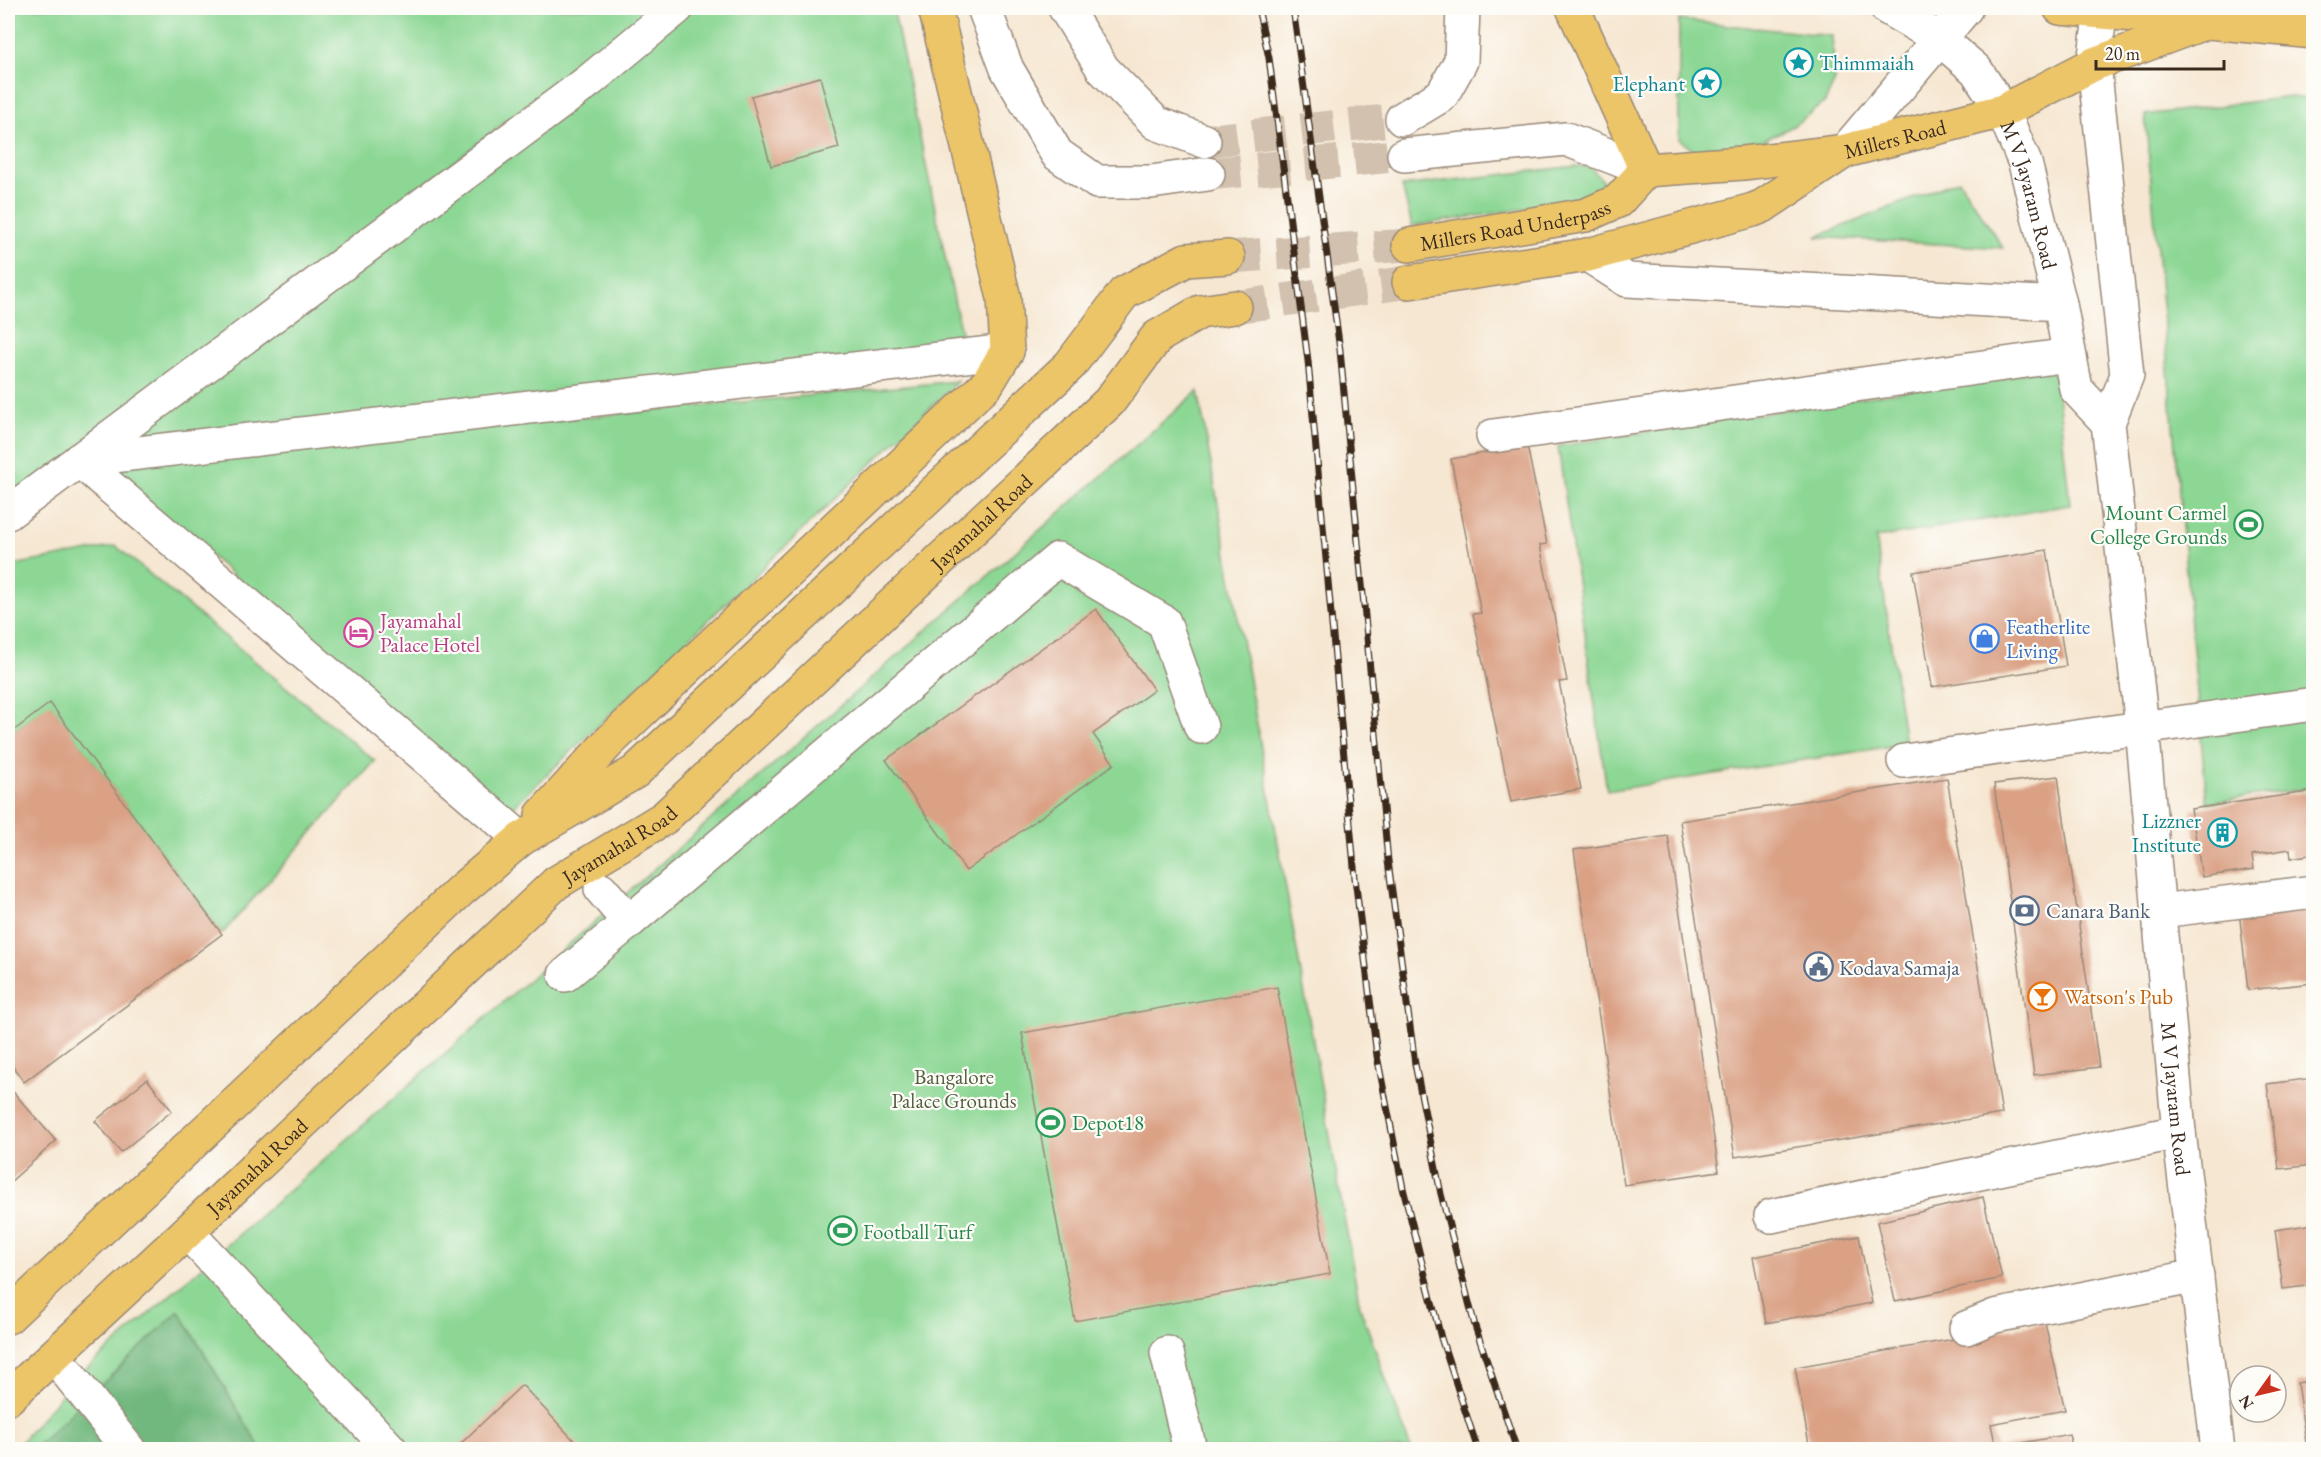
<svg xmlns="http://www.w3.org/2000/svg" width="2321" height="1457" viewBox="0 0 2321 1457" font-family="'EB Garamond',serif">
	<style>
		.green { fill: #8cd794; stroke: #648059; stroke-width: 1.5 }
		.forest { fill: #71b87e; stroke: #56714e; stroke-width: 1.5 }
		.building { fill: #daa185 }
		.lines { fill: none; stroke-linecap: round; stroke-linejoin: round }
		.minor-tunnel { stroke: #d1c1ae; stroke-width: 33; stroke-dasharray: 33 16; stroke-linecap: butt }
		.major-tunnel { stroke: #d1c1ae; stroke-width: 33; stroke-dasharray: 33 16; stroke-linecap: butt }
		.minor-casing { stroke: #988878; stroke-width: 36 }
		.major-casing { stroke: #988878; stroke-width: 36 }
		.minor { stroke: #fff; stroke-width: 33 }
		.major { stroke: #edc569; stroke-width: 33 }
		.rail-casing { stroke: #3b2a1e; stroke-width: 7 }
		.rail { stroke: #fdfcf7; stroke-width: 4.5; stroke-dasharray: 14; stroke-linecap: butt }
		.labels { text-anchor: middle; dominant-baseline: central; stroke-width: 4.5; stroke-linejoin: round; paint-order: stroke }
		.culture-label { font-size: 21px; fill: #0d838f; stroke: #fdfcf7; text-anchor: end }
		.street-label { font-size: 21px; fill: #3b2a1e; stroke: #fdfcf7 }
		.leisure-label { font-size: 21px; fill: #27864d; stroke: #fdfcf7; text-anchor: start }
		.hotel-label { font-size: 21px; fill: #b23c85; stroke: #fdfcf7; text-anchor: start }
		.shop-label { font-size: 21px; fill: #366cbe; stroke: #fdfcf7; text-anchor: start }
		.service-label { font-size: 21px; fill: #4e5e75; stroke: #fdfcf7; text-anchor: start }
		.food-label { font-size: 21px; fill: #c56008; stroke: #fdfcf7; text-anchor: start }
		.park-label { font-size: 21px; fill: #535e41; stroke: #fdfcf7 }
	</style>
	<rect width="100%" height="100%" fill="#fdfcf7"/>
	<filter id="ink" filterUnits="userSpaceOnUse"><feTurbulence type="fractalNoise" baseFrequency=".0167" numOctaves="2"/><feDisplacementMap in="SourceGraphic" scale="12" xChannelSelector="R" yChannelSelector="G"/><feConvolveMatrix kernelMatrix="1 2 1 2 8 2 1 2 1" color-interpolation-filters="sRGB"/></filter>
	<filter id="wash" filterUnits="userSpaceOnUse"><feTurbulence type="fractalNoise" baseFrequency=".008" numOctaves="4" result="noise"/><feDisplacementMap in="SourceGraphic" scale="24" xChannelSelector="R" yChannelSelector="G"/><feGaussianBlur stdDeviation="1.35" result="paint"/><feColorMatrix in="noise" values="0 0 0 0 0 0 0 0 0 0 0 0 0 0 0 0 0 1.4 0 .05"/><feComposite in="paint" operator="in"/></filter>
	<g filter="url(#wash)">
		<rect width="100%" height="100%" fill="#f6e7d2"/>
		<!-- green -->
		<path class="green" d="M 8,8 L 652,8 L 8,509 Z
			M 687,8 L 893,8 L 964,347 L 117,445 Z
			M 1679,20 L 1832,36 L 1835,80 L 1825,102 L 1793,126 L 1740,152 L 1695,152 L 1679,139 Z
			M 2291,97 L 2313,100 L 2313,788 L 2207,803 L 2145,115 Z
			M 1577,166 L 1590,167 L 1603,181 L 1595,198 L 1412,226 L 1402,186 Z
			M 1959,180 L 2003,248 L 1816,237 Z
			M 2055,367 L 2070,505 L 1876,538 L 1905,744 L 1607,791 L 1558,446 Z
			M 958,381 L 509,811 L 103,464 Z
			M 1198,391 L 1360,1307 L 1411,1449 L 14,1450 L 76,1378 Z
			M 116,546 L 375,761 L 222,934 L 50,704 L 8,735 L 8,566 Z"/>
		<!-- forest -->
		<path class="forest" d="M 179,1311 L 261,1449 L 35,1450 L 39,1444 Z"/>
		<g id="blocks">
			<!-- building -->
			<path class="building" d="M 820,77 L 839,148 L 771,166 L 751,96 Z
				M 1527,445 L 1547,544 L 1540,545 L 1567,681 L 1559,682 L 1581,789 L 1511,802 L 1473,614 L 1481,613 L 1451,459 Z
				M 2047,550 L 2066,666 L 1932,687 L 1913,572 Z
				M 1096,609 L 1154,690 L 1093,734 L 1114,764 L 966,871 L 886,760 Z
				M 50,703 L 222,934 L 24,1082 L 8,1060 L 8,735 Z
				M 2058,776 L 2099,1067 L 2034,1075 L 1994,784 Z
				M 1947,778 L 2002,1114 L 1735,1157 L 1680,821 Z
				M 2314,791 L 2314,854 L 2291,858 L 2290,849 L 2252,855 L 2254,869 L 2202,877 L 2191,809 Z
				M 1668,836 L 1719,1171 L 1624,1185 L 1574,850 Z
				M 2314,902 L 2314,983 L 2248,990 L 2239,911 Z
				M 1277,987 L 1330,1274 L 1075,1321 L 1022,1033 Z
				M 2314,1078 L 2314,1165 L 2279,1169 L 2267,1084 Z
				M 147,1079 L 172,1111 L 121,1152 L 95,1121 Z
				M 8,1086 L 56,1141 L 9,1183 L 8,1181 Z
				M 1983,1197 L 2002,1278 L 1895,1301 L 1877,1222 Z
				M 2314,1224 L 2314,1285 L 2283,1289 L 2275,1230 Z
				M 1859,1236 L 1872,1303 L 1766,1323 L 1753,1257 Z
				M 2045,1323 L 2065,1410 L 1991,1424 L 1996,1448 L 2069,1434 L 2073,1450 L 1810,1450 L 1795,1367 Z
				M 2314,1380 L 2314,1450 L 2307,1450 L 2297,1383 Z
				M 522,1385 L 583,1450 L 454,1450 Z"/>
		</g>
	</g>
	<g filter="url(#ink)">
		<use href="#blocks" fill-opacity="0" stroke="#988878" stroke-width="1.5"/>
		<g class="lines">
			<!-- minor-tunnel -->
			<path class="minor-tunnel" d="M 1204,141 L 1402,119
				M 1208,174 L 1404,155"/>
			<!-- major-tunnel -->
			<path class="major-tunnel" d="M 1228,257 L 1409,245
				M 1235,307 L 1409,282"/>
			<defs>
				<g id="minor">
					<path d="M 984,8 L 1007,69 L 1057,154 L 1097,182 L 1151,182 L 1208,174"/>
					<path d="M 1065,8 L 1103,69 L 1156,123 L 1204,141"/>
					<path id="s1" d="M 1887,8 L 1940,39 L 1976,70 L 2003,111 L 2025,163 L 2060,304 L 2076,389 L 2108,423"/>
					<path id="s2" d="M 2101,8 L 2094,64 L 2127,375 L 2108,423 L 2142,727 L 2179,1132 L 2218,1450"/>
					<path d="M 1402,119 L 1442,95 L 1461,61 L 1463,8"/>
					<path d="M 1845,151 L 1966,8"/>
					<path d="M 1404,155 L 1566,139 L 1646,170"/>
					<path d="M 1588,255 L 1627,280 L 2060,304"/>
					<path d="M 1493,436 L 2069,355"/>
					<path d="M 79,460 L 1007,351"/>
					<path d="M 79,460 L 521,839"/>
					<path d="M 8,513 L 589,81 L 677,8"/>
					<path d="M 1904,761 L 2314,704"/>
					<path d="M 2160,911 L 2314,892"/>
					<path d="M 629,922 L 1058,559 L 1164,622 L 1201,727"/>
					<path d="M 565,975 L 629,922 L 601,889"/>
					<path d="M 1771,1216 L 2179,1132"/>
					<path d="M 187,1232 L 391,1450"/>
					<path d="M 1966,1328 L 1995,1316 L 2197,1276"/>
					<path d="M 1167,1353 L 1190,1450"/>
					<path d="M 67,1372 L 129,1450"/>
				</g>
				<g id="major">
					<path d="M 1573,8 L 1646,170"/>
					<path d="M 2060,8 L 2314,32"/>
					<path d="M 1646,170 L 1743,163 L 1838,152"/>
					<path id="s3" d="M 1409,245 L 1586,215 L 1618,201 L 1646,170"/>
					<path id="s4" d="M 1409,282 L 1588,255 L 1753,210 L 1763,206 L 1845,151 L 2003,111 L 2094,64 L 2204,23"/>
					<path d="M 542,815 L 608,743 L 987,384 L 1007,351 L 1004,298 L 935,8"/>
					<path d="M 8,1317 L 461,890 L 521,839 L 635,772 L 1070,365 L 1124,293 L 1186,260 L 1228,257"/>
					<path id="s5" d="M 8,1398 L 187,1232 L 556,883 L 664,818 L 1109,402 L 1157,337 L 1200,312 L 1235,307"/>
				</g>
			</defs>
			<!-- minor casing -->
			<use href="#minor" class="minor-casing"/>
			<!-- major casing -->
			<use href="#major" class="major-casing"/>
			<!-- minor -->
			<use href="#minor" class="minor"/>
			<!-- major -->
			<use href="#major" class="major"/>
			<defs>
				<path id="rail" d="M 1258,8 L 1269,58 L 1308,361 L 1355,878 L 1377,1056 L 1403,1188 L 1441,1338 L 1478,1450
					M 1293,8 L 1340,350 L 1388,861 L 1415,1064 L 1441,1194 L 1475,1326 L 1517,1450"/>
			</defs>
			<!-- rail casing -->
			<use href="#rail" class="rail-casing"/>
			<!-- rail -->
			<use href="#rail" class="rail"/>
		</g>
	</g>
	<!-- icons -->
	<defs>
		<symbol id="sight-ring" viewBox="-11 -11 22 22"><circle r="9.5" fill="#fdfcf7" stroke="#0f9aa8" stroke-width="1.5"/><path d="M0-6L1.8-2.2L6-1.7L2.9 1.2L3.7 5.4L0 3.3L-3.7 5.4L-2.9 1.2L-6-1.7L-1.8-2.2Z" fill="#0f9aa8"/></symbol>
		<symbol id="stadium-ring" viewBox="-11 -11 22 22"><circle r="9.5" fill="#fdfcf7" stroke="#2e9e5b" stroke-width="1.5"/><path d="M0-5a6.5 5 0 1 0 0 10a6.5 5 0 1 0 0-10ZM-3.5-1.8h7v3.6h-7Z" fill="#2e9e5b"/></symbol>
		<symbol id="hotel-ring" viewBox="-11 -11 22 22"><circle r="9.5" fill="#fdfcf7" stroke="#d1479c" stroke-width="1.5"/><path d="M-6-4.5h1.5V1H6V5H4.5V3h-9V5H-6ZM-4 0a1.8 1.8 0 1 1 3.6 0ZM.5 0V-2.5h3Q6-2.5 6 0Z" fill="#d1479c"/></symbol>
		<symbol id="shop-ring" viewBox="-11 -11 22 22"><circle r="9.5" fill="#fdfcf7" stroke="#3f7fe0" stroke-width="1.5"/><path d="M-5-2.5h2.3a2.7 3.5 0 0 1 5.4 0H5L5.5 6h-11ZM-1.5-2.5h3a1.5 2.3 0 0 0-3 0Z" fill="#3f7fe0"/></symbol>
		<symbol id="building-ring" viewBox="-11 -11 22 22"><circle r="9.5" fill="#fdfcf7" stroke="#0f9aa8" stroke-width="1.5"/><path d="M-4-6H4V6H1V3H-1V6H-4ZM-2.5-4.3h1.7v1.8h-1.7ZM.8-4.3h1.7v1.8H.8ZM-2.5-1h1.7V.8h-1.7ZM.8-1h1.7V.8H.8Z" fill="#0f9aa8"/></symbol>
		<symbol id="bank-ring" viewBox="-11 -11 22 22"><circle r="9.5" fill="#fdfcf7" stroke="#5c6f8a" stroke-width="1.5"/><path d="M-6-4H6V4H-6ZM0-2.3a2.3 2.3 0 1 0 0 4.6a2.3 2.3 0 1 0 0-4.6Z" fill="#5c6f8a"/></symbol>
		<symbol id="civic-ring" viewBox="-11 -11 22 22"><circle r="9.5" fill="#fdfcf7" stroke="#5c6f8a" stroke-width="1.5"/><path d="M-.6-6.5H3V-4.5H.6V-3L4-1V1h2V6H-6V1h2V-1L-.6-3ZM-1.2 2.5V6h2.4V2.5Z" fill="#5c6f8a"/></symbol>
		<symbol id="bar-ring" viewBox="-11 -11 22 22"><circle r="9.5" fill="#fdfcf7" stroke="#e8710a" stroke-width="1.5"/><path d="M-6-5H6L.8 .8V4.5H3.5V6h-7V4.5H-.8V.8Z" fill="#e8710a"/></symbol>
	</defs>
	<g fill-rule="evenodd">
		<use href="#sight-ring" x="1782" y="46" width="33" height="33"/>
		<use href="#sight-ring" x="1690" y="66" width="33" height="33"/>
		<use href="#stadium-ring" x="2232" y="508" width="33" height="33"/>
		<use href="#hotel-ring" x="342" y="616" width="33" height="33"/>
		<use href="#shop-ring" x="1968" y="622" width="33" height="33"/>
		<use href="#building-ring" x="2206" y="816" width="33" height="33"/>
		<use href="#bank-ring" x="2008" y="894" width="33" height="33"/>
		<use href="#civic-ring" x="1802" y="950" width="33" height="33"/>
		<use href="#bar-ring" x="2026" y="980" width="33" height="33"/>
		<use href="#stadium-ring" x="1034" y="1106" width="33" height="33"/>
		<use href="#stadium-ring" x="826" y="1214" width="33" height="33"/>
	</g>
	<g class="labels">
		<!-- culture labels -->
		<g class="culture-label">
			<text x="1819" y="62" text-anchor="start">Thimmaiah</text>
			<text x="1685" y="83">Elephant</text>
			<text x="2201" y="820">Lizzner<tspan x="2201" dy="24">Institute</tspan></text>
		</g>
		<!-- street labels -->
		<g class="street-label">
			<text stroke="none"><textPath href="#s4" startOffset="513">Millers Road</textPath></text>
			<text stroke="none"><textPath href="#s1" startOffset="246">M V Jayaram Road</textPath></text>
			<text stroke="none"><textPath href="#s3" startOffset="108">Millers Road Underpass</textPath></text>
			<text stroke="none"><textPath href="#s5" startOffset="1312">Jayamahal Road</textPath></text>
			<text stroke="none"><textPath href="#s5" startOffset="826">Jayamahal Road</textPath></text>
			<text stroke="none"><textPath href="#s2" startOffset="1100">M V Jayaram Road</textPath></text>
			<text stroke="none"><textPath href="#s5" startOffset="340">Jayamahal Road</textPath></text>
		</g>
		<!-- leisure labels -->
		<g class="leisure-label">
			<text x="2227" y="512" text-anchor="end">Mount Carmel<tspan x="2227" dy="24">College Grounds</tspan></text>
			<text x="1072" y="1122">Depot18</text>
			<text x="863" y="1231">Football Turf</text>
		</g>
		<!-- hotel labels -->
		<g class="hotel-label">
			<text x="380" y="620">Jayamahal<tspan x="380" dy="24">Palace Hotel</tspan></text>
		</g>
		<!-- shop labels -->
		<g class="shop-label">
			<text x="2006" y="626">Featherlite<tspan x="2006" dy="24">Living</tspan></text>
		</g>
		<!-- service labels -->
		<g class="service-label">
			<text x="2046" y="910">Canara Bank</text>
			<text x="1839" y="967">Kodava Samaja</text>
		</g>
		<!-- food labels -->
		<g class="food-label">
			<text x="2064" y="996">Watson's Pub</text>
		</g>
		<!-- park labels -->
		<g class="park-label">
			<text x="954" y="1076">Bangalore<tspan x="954" dy="24">Palace Grounds</tspan></text>
		</g>
	</g>
	<!-- margin -->
	<rect width="2321" height="1457" fill="none" stroke="#fdfcf7" stroke-width="30"/>
	<!-- north arrow -->
	<g transform="translate(2258 1394) rotate(236)"><circle r="28" fill="#fdfcf7" stroke="#afa8a0" stroke-width="1.5"/>
	<path d="M0-4.5L10 22L0 15L-10 22Z" fill="#c8321e"/>
	<text y="-9" font-size="16" font-weight="bold" text-anchor="middle" fill="#3b2a1e">N</text>
	</g>
	<!-- scale -->
	<path d="M2096 60v9h128v-9" fill="none" stroke="#3b2a1e" stroke-width="3"/>
	<text x="2105" y="60" font-size="18" fill="#3b2a1e" stroke="#fdfcf7" stroke-width="4.5" paint-order="stroke">20 m</text>
</svg>
